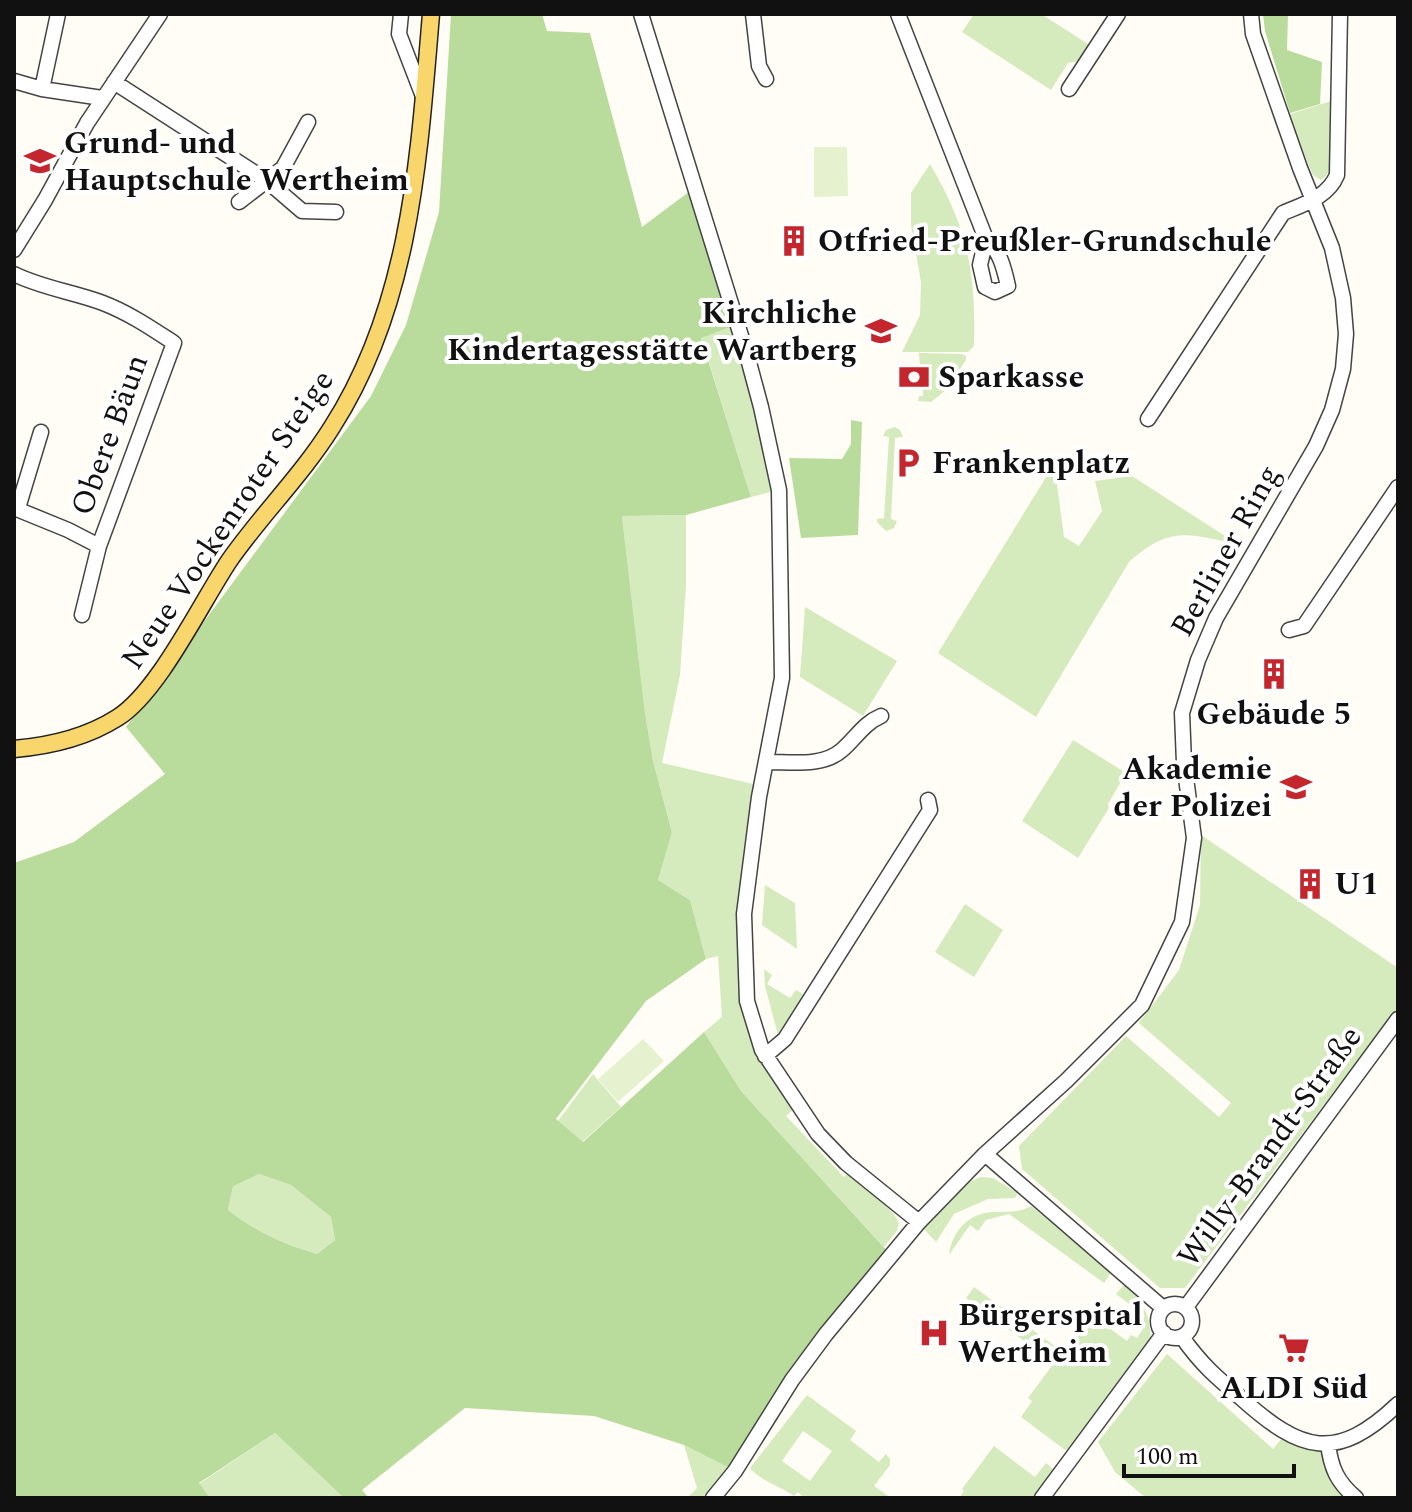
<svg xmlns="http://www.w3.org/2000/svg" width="1412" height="1512" viewBox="0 0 1412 1512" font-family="Spectral,serif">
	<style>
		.green { fill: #d5ebbd; fill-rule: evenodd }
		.forest { fill: #b9dc9c; fill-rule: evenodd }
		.pitch { fill: #e6f2cf }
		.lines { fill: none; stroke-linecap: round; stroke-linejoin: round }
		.minor-casing { stroke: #444; stroke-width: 17 }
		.major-casing { stroke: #222; stroke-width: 19 }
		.minor { stroke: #fff; stroke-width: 14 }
		.major { stroke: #f9d66b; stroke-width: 16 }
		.labels { text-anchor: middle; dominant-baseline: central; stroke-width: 8; stroke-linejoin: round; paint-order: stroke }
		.poi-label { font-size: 32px; font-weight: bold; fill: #111; stroke: #fff; text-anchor: start }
		.street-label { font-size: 32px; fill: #111; stroke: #fff }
	</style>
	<rect width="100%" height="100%" fill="#fffdf5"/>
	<!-- green -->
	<path class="green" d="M 974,14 L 1041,14 L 1096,49 L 1089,60 L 1068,63 L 1051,90 L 962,32 Z
		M 1331,101 C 1332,120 1340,170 1321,180 L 1313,175 L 1287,115 Z
		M 930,164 C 968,228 976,273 974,346 L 968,352 L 902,352 L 920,315 L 921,282 L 911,225 L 911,193 Z
		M 733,326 L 779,490 L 751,497 L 701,337 Z
		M 919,353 L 962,354 L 966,356 L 966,360 L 946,390 L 931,402 L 918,401 L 919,396 L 923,396 L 923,370 L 920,369 Z
		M 895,427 L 900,430 L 903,437 L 895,438 L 891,519 L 897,521 L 894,528 L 886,531 L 877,522 L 877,519 L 884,518 L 889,437 L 883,436 L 886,430 Z
		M 1132,476 L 1239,545 C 1189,534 1171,525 1129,562 L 1036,717 L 938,653 L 1046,477 L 1056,477 L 1064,537 L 1079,546 L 1102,511 L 1095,481 Z
		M 686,515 L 686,585 L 680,675 L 662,763 L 762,786 C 749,877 731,966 761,1056 C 767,1075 782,1093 793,1110 L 786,1116 L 844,1177 L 850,1171 L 894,1214 L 899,1223 L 897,1231 L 884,1247 L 741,1091 L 704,1032 L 722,1017 L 718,956 L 706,959 L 690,900 L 658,880 L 672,831 L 653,761 L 645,713 L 622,516 Z
		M 805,607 L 897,661 L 863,716 L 800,677 Z
		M 1073,740 L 1126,773 L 1108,804 L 1109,808 L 1078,858 L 1022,821 Z
		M 1201,835 L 1398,968 L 1398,1007 L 1185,1288 L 1160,1288 L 1022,1169 L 1019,1146 L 1126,1036 L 1219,1117 L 1231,1103 L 1139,1023 L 1179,970 L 1200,905 Z
		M 765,885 L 795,903 L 797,949 L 762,925 Z
		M 965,904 L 1003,930 L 974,977 L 935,952 Z
		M 764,969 L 772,975 L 767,984 L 790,998 L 796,990 L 803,994 L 778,1035 L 765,986 Z
		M 593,1074 L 621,1107 L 582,1142 L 558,1121 Z
		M 259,1174 L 291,1185 L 331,1217 L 335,1240 L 317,1254 C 283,1244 256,1232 228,1210 L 233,1185 Z
		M 981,1177 L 993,1178 L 1018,1193 L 1015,1198 L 988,1199 L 954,1214 L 936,1242 L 923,1228 L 969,1182 Z
		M 1031,1206 L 1111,1272 L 1104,1283 L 1009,1214 L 986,1220 L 978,1231 L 970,1225 L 949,1255 C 952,1231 969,1212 995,1212 C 1010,1211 1018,1213 1031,1206 Z
		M 1124,1285 C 1145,1302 1150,1315 1151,1342 L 1070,1448 L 1065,1450 L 1021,1417 L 1032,1401 L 1028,1398 L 1054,1363 L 966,1298 L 974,1287 L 1063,1352 L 1091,1315 L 1127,1341 L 1131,1335 L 1137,1338 L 1144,1327 L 1140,1323 L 1145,1316 L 1116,1294 Z
		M 1167,1354 L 1273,1449 L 1286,1433 L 1320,1444 L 1347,1490 L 1341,1498 L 1146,1498 L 1115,1472 L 1098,1442 Z
		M 807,1395 L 856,1431 L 850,1440 L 879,1462 L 886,1454 L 890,1459 L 890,1465 L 874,1486 L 891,1498 L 809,1496 L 804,1498 L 798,1492 L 794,1496 C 780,1486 759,1480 750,1468 ZM 803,1431 L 832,1451 L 810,1481 L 782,1461 Z
		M 275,1433 L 344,1498 L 210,1498 L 199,1484 Z
		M 684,1445 L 735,1471 L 713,1498 L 687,1498 L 697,1488 Z
		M 994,1446 L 1035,1477 L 1046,1463 L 1053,1469 L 1033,1498 L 959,1498 L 964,1491 L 962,1489 Z"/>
	<!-- forest -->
	<path class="forest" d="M 451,14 L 542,14 L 547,31 L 590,33 L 642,227 L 690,191 L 733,326 L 701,338 L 751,497 L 686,515 L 622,516 L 645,713 L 653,761 L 672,832 L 658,880 L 690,900 L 706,959 L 646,1001 L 556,1119 L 583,1142 L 704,1032 L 741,1091 L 891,1255 L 826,1334 L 735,1471 L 684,1445 L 594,1416 L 465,1408 L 362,1490 L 369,1498 L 344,1498 L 275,1433 L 199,1483 L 210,1498 L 14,1498 L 14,863 L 74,842 L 165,774 L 126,727 L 371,396 L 406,325 L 439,212 ZM 259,1174 L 291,1185 L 331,1217 L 335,1240 L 317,1254 C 283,1244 256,1232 228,1210 L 233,1186 Z
		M 1263,14 L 1288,14 L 1287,50 L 1322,62 L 1320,104 L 1290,113 L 1265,31 Z
		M 851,420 L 862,422 L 858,535 L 801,538 L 789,458 L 842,459 L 851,444 Z"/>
	<!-- pitch -->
	<path class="pitch" d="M 847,147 L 848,196 L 814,197 L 814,147 Z
		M 643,1039 L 664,1061 L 618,1102 L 598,1079 Z"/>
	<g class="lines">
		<defs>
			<path id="minor" d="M 401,14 L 399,34 L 424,99
				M 641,14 L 747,355 L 761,407 L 779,490 L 782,678 L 759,797 L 744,914 L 747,1001 L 762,1050 L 818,1134 L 846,1163 L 919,1222
				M 753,14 L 759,66 L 766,79
				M 898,14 L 986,239 C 1000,251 1004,268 1008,286 L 995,292 L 985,287 L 980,265 L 986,239
				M 14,81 L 42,89 L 102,98
				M 114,82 L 266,180 L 302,211 L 336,212
				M 42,89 L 58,14
				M 1069,89 L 1118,14
				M 239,202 L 283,168 L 308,122
				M 14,250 L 45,200 L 87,123 L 160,14
				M 14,274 C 42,288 74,292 103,303 C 129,313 151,328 174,343 L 99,546 L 82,615
				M 1148,419 L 1283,213 C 1304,204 1328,197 1337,175 L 1340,14
				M 14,508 L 68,530 L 99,546
				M 18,508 L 41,432
				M 1289,630 L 1304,626 L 1398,487
				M 767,762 C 792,762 823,767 842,750 C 856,738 864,723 881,716
				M 765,1056 L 785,1039 L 930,810 L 928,800
				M 985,1154 L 1163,1308
				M1158 1321a17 17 0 1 1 34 0a17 17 0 1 1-34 0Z
				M 1186,1307 L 1398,1019
				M 1182,1337 C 1201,1364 1216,1377 1241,1398 C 1301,1452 1336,1463 1398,1404
				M 1328,1444 C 1331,1468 1337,1482 1356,1498
				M 713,1498 L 735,1471 L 792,1380 L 826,1334 L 919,1222 L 985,1154 L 1066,1081 L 1142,1005 L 1182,922 L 1194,838 L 1184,763 L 1182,713 L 1198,660 L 1216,618 L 1316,446 L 1332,410 L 1343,369 L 1346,334 L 1343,298 L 1332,248 L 1300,168 L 1253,34 L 1251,14
				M 1042,1498 L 1164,1333"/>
			<path id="major" d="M 14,749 C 49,746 87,737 117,718 C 158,693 201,603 229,561 C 261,515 302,475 332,427 C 411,304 419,156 431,14"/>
		</defs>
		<!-- minor casing -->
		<use href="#minor" class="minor-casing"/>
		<!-- major casing -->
		<use href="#major" class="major-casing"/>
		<!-- minor -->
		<use href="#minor" class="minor"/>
		<!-- major -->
		<use href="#major" class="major"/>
	</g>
	<!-- icons -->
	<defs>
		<symbol id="school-bare" viewBox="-9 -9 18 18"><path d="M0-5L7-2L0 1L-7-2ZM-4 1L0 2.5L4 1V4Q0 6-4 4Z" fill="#c4262e" stroke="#fff" stroke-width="2.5" paint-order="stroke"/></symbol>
		<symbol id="building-bare" viewBox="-9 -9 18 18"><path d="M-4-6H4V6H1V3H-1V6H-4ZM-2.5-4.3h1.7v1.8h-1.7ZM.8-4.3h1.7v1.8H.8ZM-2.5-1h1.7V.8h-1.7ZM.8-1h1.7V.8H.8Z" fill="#c4262e" stroke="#fff" stroke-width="2.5" paint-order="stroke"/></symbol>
		<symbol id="bank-bare" viewBox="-9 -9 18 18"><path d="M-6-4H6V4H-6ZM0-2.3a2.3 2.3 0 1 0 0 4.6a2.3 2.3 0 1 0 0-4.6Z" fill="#c4262e" stroke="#fff" stroke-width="2.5" paint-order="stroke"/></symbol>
		<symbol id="parking-bare" viewBox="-9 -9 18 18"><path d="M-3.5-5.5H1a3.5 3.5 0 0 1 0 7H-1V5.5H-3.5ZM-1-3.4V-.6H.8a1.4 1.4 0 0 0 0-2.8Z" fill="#c4262e" stroke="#fff" stroke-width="2.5" paint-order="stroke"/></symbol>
		<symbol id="university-bare" viewBox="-9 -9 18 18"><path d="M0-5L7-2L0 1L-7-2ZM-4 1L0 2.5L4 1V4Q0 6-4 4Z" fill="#c4262e" stroke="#fff" stroke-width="2.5" paint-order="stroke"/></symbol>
		<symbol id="hospital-bare" viewBox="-9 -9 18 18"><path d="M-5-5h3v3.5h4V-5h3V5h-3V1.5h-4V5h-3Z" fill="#c4262e" stroke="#fff" stroke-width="2.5" paint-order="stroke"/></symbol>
		<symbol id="supermarket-bare" viewBox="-9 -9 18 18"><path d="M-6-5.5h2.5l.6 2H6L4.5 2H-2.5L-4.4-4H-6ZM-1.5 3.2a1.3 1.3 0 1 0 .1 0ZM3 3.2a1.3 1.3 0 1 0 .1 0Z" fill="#c4262e" stroke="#fff" stroke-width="2.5" paint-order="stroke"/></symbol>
	</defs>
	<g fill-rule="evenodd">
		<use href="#school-bare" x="18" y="139" width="44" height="44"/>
		<use href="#building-bare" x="772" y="219" width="44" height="44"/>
		<use href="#school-bare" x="859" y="309" width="44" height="44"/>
		<use href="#bank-bare" x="892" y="355" width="44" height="44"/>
		<use href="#parking-bare" x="886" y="441" width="44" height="44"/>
		<use href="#building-bare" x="1252" y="652" width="44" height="44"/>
		<use href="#university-bare" x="1274" y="765" width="44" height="44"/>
		<use href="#building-bare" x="1288" y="862" width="44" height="44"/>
		<use href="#hospital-bare" x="912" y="1311" width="44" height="44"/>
		<use href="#supermarket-bare" x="1272" y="1326" width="44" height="44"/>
	</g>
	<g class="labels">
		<!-- poi labels -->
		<g class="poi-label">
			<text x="64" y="143">Grund- und<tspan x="64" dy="37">Hauptschule Wertheim</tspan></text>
			<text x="818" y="241">Otfried-Preußler-Grundschule</text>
			<text x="857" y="313" text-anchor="end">Kirchliche<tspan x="857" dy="37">Kindertagesstätte Wartberg</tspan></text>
			<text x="938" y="377">Sparkasse</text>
			<text x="932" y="463">Frankenplatz</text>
			<text x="1274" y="714" text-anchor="middle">Gebäude 5</text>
			<text x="1272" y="769" text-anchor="end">Akademie<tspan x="1272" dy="37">der Polizei</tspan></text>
			<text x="1334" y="884">U1</text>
			<text x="958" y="1315">Bürgerspital<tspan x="958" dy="37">Wertheim</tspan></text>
			<text x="1294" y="1388" text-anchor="middle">ALDI Süd</text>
		</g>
		<!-- street labels -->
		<g class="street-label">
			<text transform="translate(110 435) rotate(-70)">Obere Bäun</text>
			<text transform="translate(228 520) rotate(-56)">Neue Vockenroter Steige</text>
			<text transform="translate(1226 551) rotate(-61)">Berliner Ring</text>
			<text transform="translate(1270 1147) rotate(-54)">Willy-Brandt-Straße</text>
		</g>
	</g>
	<!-- border -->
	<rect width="1412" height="1512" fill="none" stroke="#111111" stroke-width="32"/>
	<!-- scale -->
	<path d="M1124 1464v12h170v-12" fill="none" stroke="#111111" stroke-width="4"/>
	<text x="1136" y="1464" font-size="24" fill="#111111" stroke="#ffffff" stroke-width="6" paint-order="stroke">100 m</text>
</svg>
